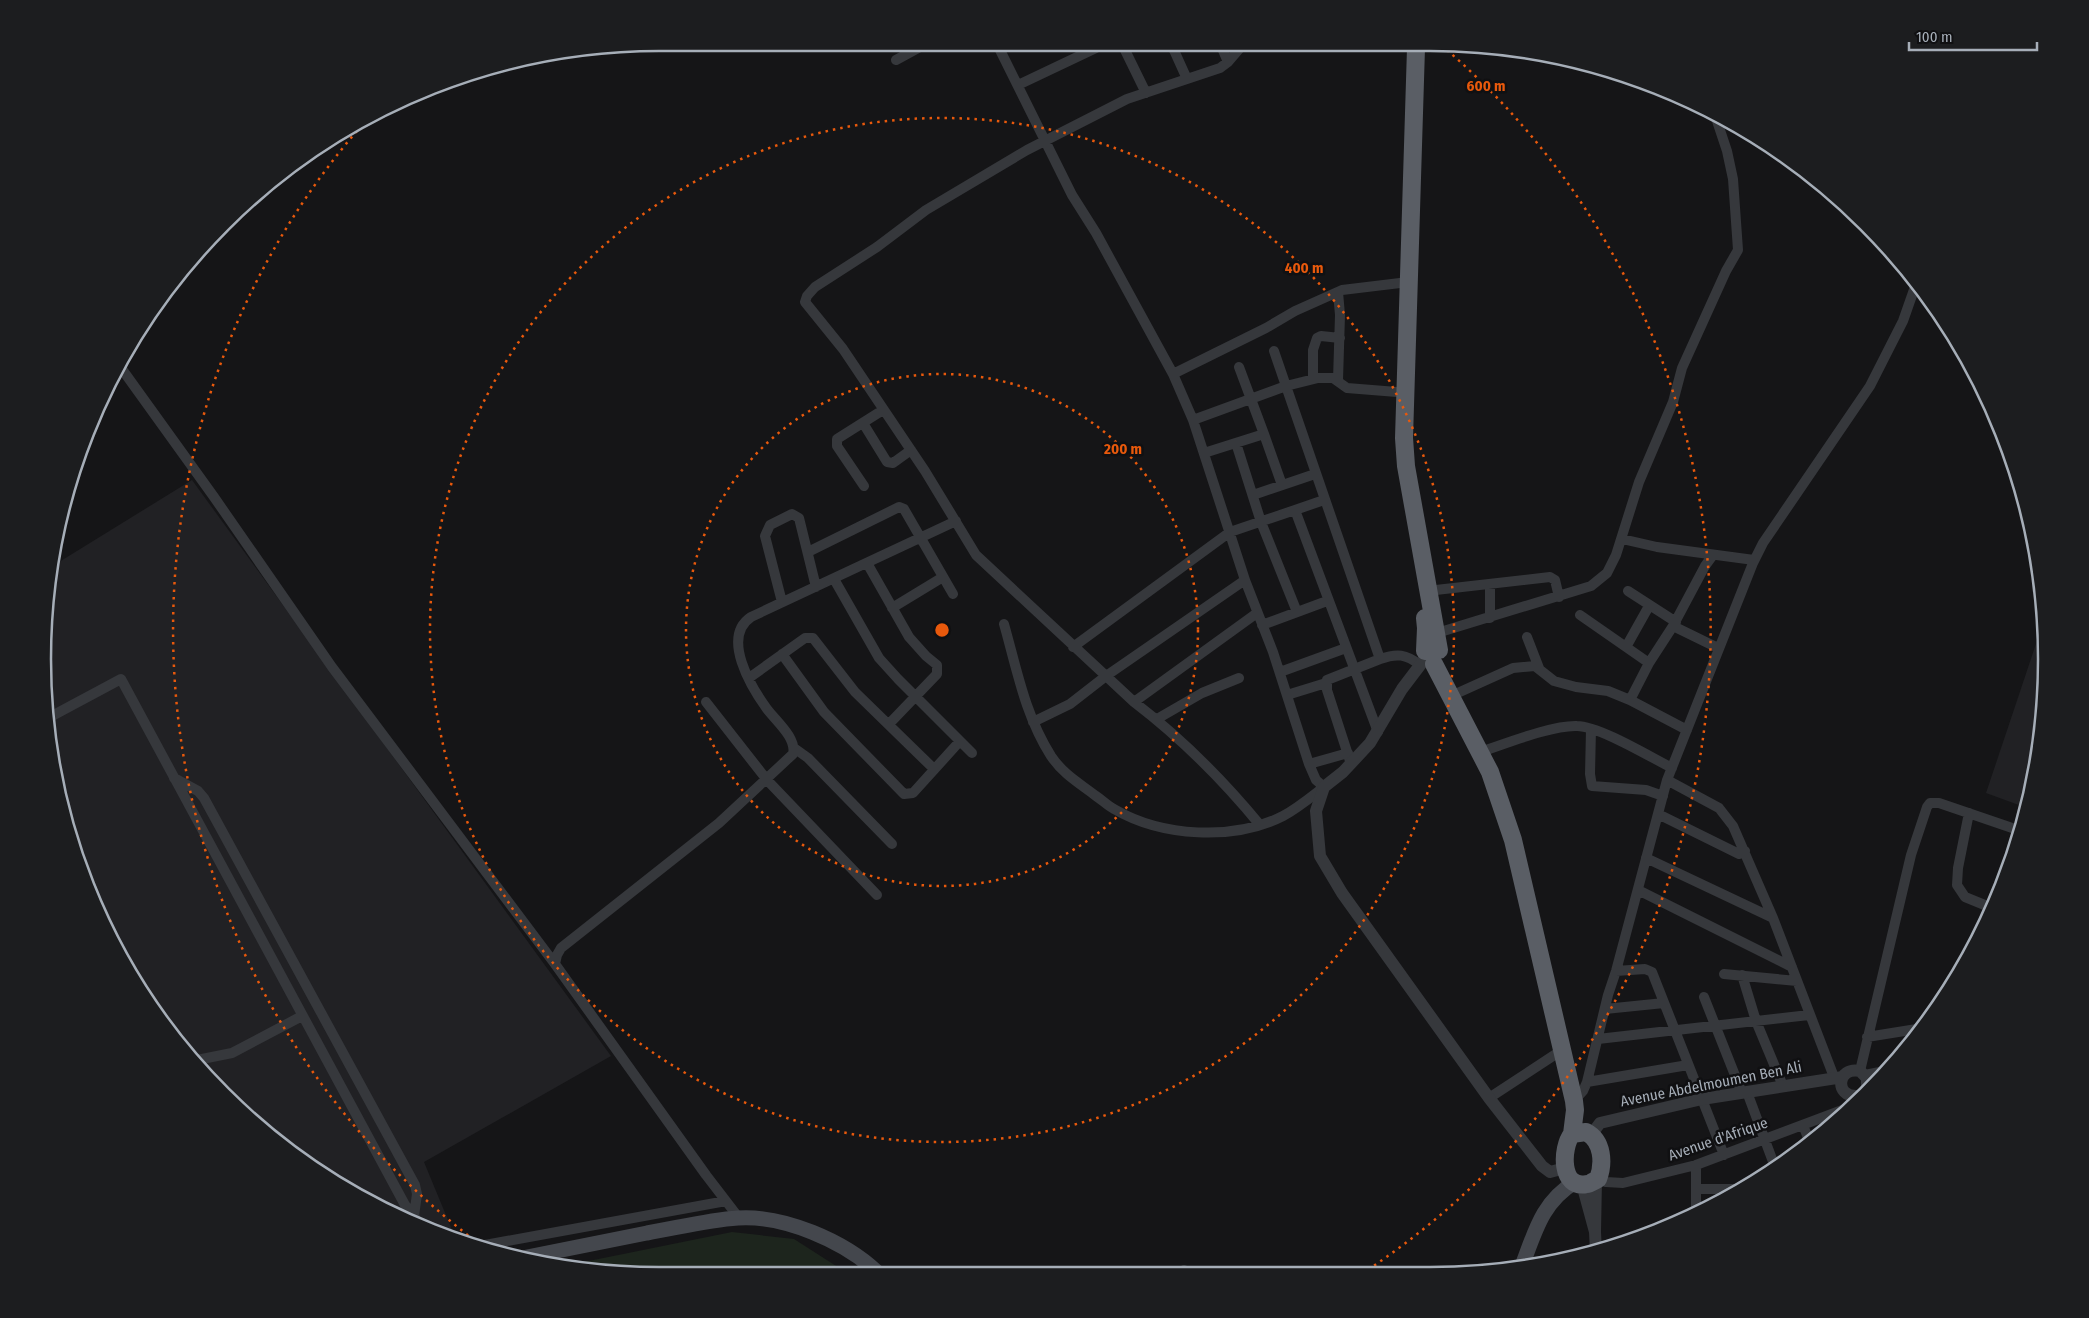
<svg xmlns="http://www.w3.org/2000/svg" width="2089" height="1318" viewBox="0 0 2089 1318" font-family="'Fira Sans Condensed',sans-serif">
	<style>
		.built { fill: #212124 }
		.green { fill: #1d251d }
		.lines { fill: none; stroke-linecap: round; stroke-linejoin: round }
		.minor { stroke: #36383c; stroke-width: 10 }
		.tertiary { stroke: #36383c; stroke-width: 12 }
		.secondary { stroke: #44474d; stroke-width: 15 }
		.trunk { stroke: #5a5e65; stroke-width: 18 }
		.ring { fill: none; stroke: #e8590c; stroke-width: 2.5; stroke-dasharray: 2.5 5 }
		.labels { text-anchor: middle; dominant-baseline: central; stroke-width: 5; stroke-linejoin: round; paint-order: stroke }
		.street-label { font-size: 15px; fill: #a6aeb8; stroke: #101012 }
		.rim { fill: none; stroke: #a6aeb8; stroke-width: 2.5 }
		.centre { fill: #e8590c; stroke: #101012; stroke-width: 2.5 }
		.ring-label { font-size: 15px; text-anchor: middle; font-weight: bold; fill: #e8590c; stroke: #101012; stroke-width: 5; stroke-linejoin: round; paint-order: stroke }
	</style>
	<rect width="100%" height="100%" fill="#151517"/>
	<!-- built -->
	<path class="built" d="M 192,480 L 611,1056 L 424,1162 L 455,1237 L 423,1229 L 283,1148 L 196,1066 L 146,1001 L 106,931 L 64,819 L 46,683 L 48,681 L 44,671 L 43,659 L 51,567 Z
		M 2043,623 L 2045,700 L 2027,808 L 1986,793 Z"/>
	<!-- green -->
	<path class="green" d="M 732,1232 L 794,1239 L 844,1271 L 579,1270 L 564,1266 Z"/>
	<g class="lines">
		<!-- minor -->
		<path class="minor" d="M 999,48 L 1072,195 L 1096,233 L 1173,374 L 1193,420 L 1245,580 L 1273,652 L 1309,764 L 1316,780 L 1324,787 C 1311,797 1298,808 1283,816 C 1234,841 1162,837 1114,809 C 1108,806 1102,800 1096,796 C 1079,783 1063,774 1051,756 C 1025,715 1017,670 1004,624
			M 1124,48 L 1146,93
			M 1173,48 L 1187,79
			M 1222,48 L 1228,62
			M 1240,48 L 1228,62 L 1220,68 L 1127,99 L 1027,150 L 926,210 L 877,247 L 815,287 L 807,296 L 805,302 L 843,349 L 925,471 L 976,555 L 1134,702 C 1181,738 1223,780 1260,825
			M 896,60 L 918,48
			M 1018,85 L 1096,48
			M 1338,292 L 1340,315 L 1338,380
			M 119,365 L 214,497 L 332,667 L 555,964 L 706,1175 L 739,1218
			M 1173,374 L 1266,328 L 1295,311 L 1342,290 L 1400,283
			M 1313,379 L 1313,350 L 1317,338 L 1321,336 L 1340,338
			M 1193,420 L 1286,386 L 1274,351
			M 863,423 L 887,462 L 893,463 L 911,450
			M 1264,434 L 1282,485
			M 1236,443 L 1261,522 L 1297,612
			M 1204,453 L 1264,434 L 1239,367
			M 864,486 L 837,446 L 837,439 L 883,410
			M 1253,495 L 1315,474
			M 1324,500 L 1295,510 L 1378,732
			M 1622,539 L 1657,547 L 1754,560
			M 808,552 L 899,507 L 904,509 L 953,594
			M 867,563 L 909,637 L 926,656 L 937,665 L 937,674 L 889,724
			M 834,579 L 879,658 L 898,679 L 972,753
			M 1490,585 L 1490,618
			M 1427,591 L 1550,577 L 1555,580 L 1559,597
			M 1628,591 L 1676,622
			M 782,602 L 765,536 L 770,525 L 792,514 L 799,518 L 816,587
			M 892,608 L 943,577
			M 1580,615 L 1649,663
			M 1262,625 L 1327,601
			M 1673,626 L 1705,566 L 1713,555
			M 1437,633 L 1591,586 L 1607,573 L 1616,555 L 1639,482 L 1673,402 L 1682,368 L 1726,271 L 1738,250 L 1733,179 L 1727,151 L 1716,118
			M 1527,637 L 1539,668
			M 1073,647 L 1230,532 L 1295,510
			M 1626,647 L 1649,606
			M 782,654 L 824,712 L 904,794 L 913,793 L 960,741
			M 1380,659 C 1397,653 1406,654 1420,665
			M 1280,672 L 1346,648
			M 749,678 L 805,638 L 813,638 L 855,692 L 934,769
			M 1287,695 L 1326,683
			M 1451,696 L 1513,668 L 1535,666 L 1554,681 L 1576,687 L 1608,691 L 1630,700 L 1687,730
			M 1630,700 L 1649,663 L 1673,626 L 1718,648
			M 706,702 L 767,780 L 877,895
			M 1134,702 L 1257,613
			M 50,717 L 121,679 L 405,1205 L 414,1216 L 421,1227
			M 1157,719 L 1202,693 L 1239,678
			M 1033,722 L 1070,704 L 1106,676 L 1245,580
			M 1591,729 L 1590,774 L 1592,786 L 1646,790 L 1663,796
			M 794,748 L 808,758 L 892,844
			M 1480,752 C 1505,744 1552,725 1577,726 C 1599,726 1650,757 1672,768
			M 1309,764 L 1348,753
			M 1351,764 L 1327,690 L 1327,680 L 1380,659 L 1286,386 L 1318,378 L 1333,378 L 1347,388 L 1397,392
			M 174,778 L 198,791 L 204,798 L 415,1185 L 417,1194 L 414,1216
			M 1667,780 L 1719,808 L 1733,826 L 1773,918 L 1834,1077
			M 1969,813 L 1958,868 L 1957,885 L 1965,897 L 1992,908
			M 1658,814 L 1739,854 L 1745,851
			M 1646,858 L 1773,918
			M 1638,890 L 1792,967
			M 555,964 L 557,955 L 561,948 L 719,823 L 793,754 C 797,738 776,721 767,709 C 751,687 721,637 751,617 L 956,521
			M 1616,971 L 1645,969 L 1652,972 L 1724,1155
			M 1724,974 L 1797,981
			M 1742,975 L 1756,1021 L 1783,1086
			M 1704,997 L 1742,1093
			M 1605,1009 L 1664,1003
			M 1867,1037 L 1923,1028
			M 1598,1039 L 1809,1015
			M 192,1061 L 232,1053 L 302,1016
			M 1860,1071 L 1911,855 L 1927,807 L 1930,803 L 1939,803 L 2021,831
			M 1587,1082 L 1688,1065
			M 1747,1092 L 1775,1167
			M 1489,1098 L 1562,1050
			M 1574,1101 L 1583,1091 L 1587,1082 L 1608,995 L 1616,971 L 1667,780 L 1753,563 L 1763,543 L 1870,386 L 1903,321 L 1916,284
			M 1803,1125 L 1810,1143
			M 1696,1165 L 1696,1214
			M 1598,1179 L 1606,1182 L 1623,1183 L 1696,1165 L 1845,1109
			M 1696,1189 L 1739,1189
			M 485,1245 L 726,1201
			M 1184,1270 L 1185,1273"/>
		<!-- tertiary -->
		<path class="tertiary" d="M 1424,660 L 1402,689 L 1370,743 L 1343,772 L 1324,787 L 1316,811 L 1320,856 L 1342,893 L 1489,1098 L 1542,1166 L 1550,1172 L 1565,1168
			M 1865,1076 L 1880,1073
			M 1857,1096 C 1834,1097 1837,1066 1860,1071 L 1867,1078 L 1867,1086
			M 1591,1135 L 1600,1123 L 1702,1099 L 1843,1077
			M 1582,1184 L 1595,1232 L 1596,1180
			M 1595,1232 L 1596,1252"/>
		<!-- secondary -->
		<path class="secondary" d="M 527,1257 C 567,1249 607,1241 647,1233 C 677,1228 707,1220 738,1218 C 784,1215 844,1241 877,1272
			M 1522,1266 C 1535,1232 1542,1202 1575,1182"/>
		<!-- trunk -->
		<path class="trunk" d="M 1416,48 L 1404,438 L 1406,466 L 1439,650
			M 1425,618 L 1426,628 L 1425,651
			M 1434,664 L 1490,772 L 1513,840 L 1574,1101 L 1575,1110 L 1572,1134
			M 1586,1132 C 1603,1141 1604,1163 1598,1179 C 1594,1181 1590,1184 1587,1184 C 1560,1190 1561,1148 1572,1134 Z"/>
	</g>
	<!-- distance rings -->
	<g class="ring">
		<circle cx="942" cy="630" r="256"/>
		<circle cx="942" cy="630" r="512"/>
		<path d="M474 1240A769 769 0 0 1 362 125M1447 50A769 769 0 0 1 1366 1271"/>
	</g>
	<g class="labels">
		<!-- street labels -->
		<g class="street-label">
			<text transform="translate(1711 1084) rotate(-11)">Avenue Abdelmoumen Ben Ali</text>
			<text transform="translate(1718 1139) rotate(-19)">Avenue d'Afrique</text>
		</g>
	</g>
	<!-- crop -->
	<path d="M0 0H2089V1318H0ZM659 51H1430A608 608 0 0 1 2038 659V659A608 608 0 0 1 1430 1267H659A608 608 0 0 1 51 659V659A608 608 0 0 1 659 51Z" fill="#1c1d1f" fill-rule="evenodd"/>
	<path class="rim" d="M659 51H1430A608 608 0 0 1 2038 659V659A608 608 0 0 1 1430 1267H659A608 608 0 0 1 51 659V659A608 608 0 0 1 659 51Z"/>
	<circle cx="942" cy="630" r="8" class="centre"/>
	<g class="ring-label">
		<text x="1486" y="91">600 m</text>
		<text x="1304" y="273">400 m</text>
		<text x="1123" y="454">200 m</text>
	</g>
	<!-- scale -->
	<path d="M1909 42v8h128v-8" fill="none" stroke="#a6aeb8" stroke-width="2.5"/>
	<text x="1916" y="42" font-size="15" fill="#a6aeb8" stroke="#101012" stroke-width="4" paint-order="stroke">100 m</text>
</svg>
